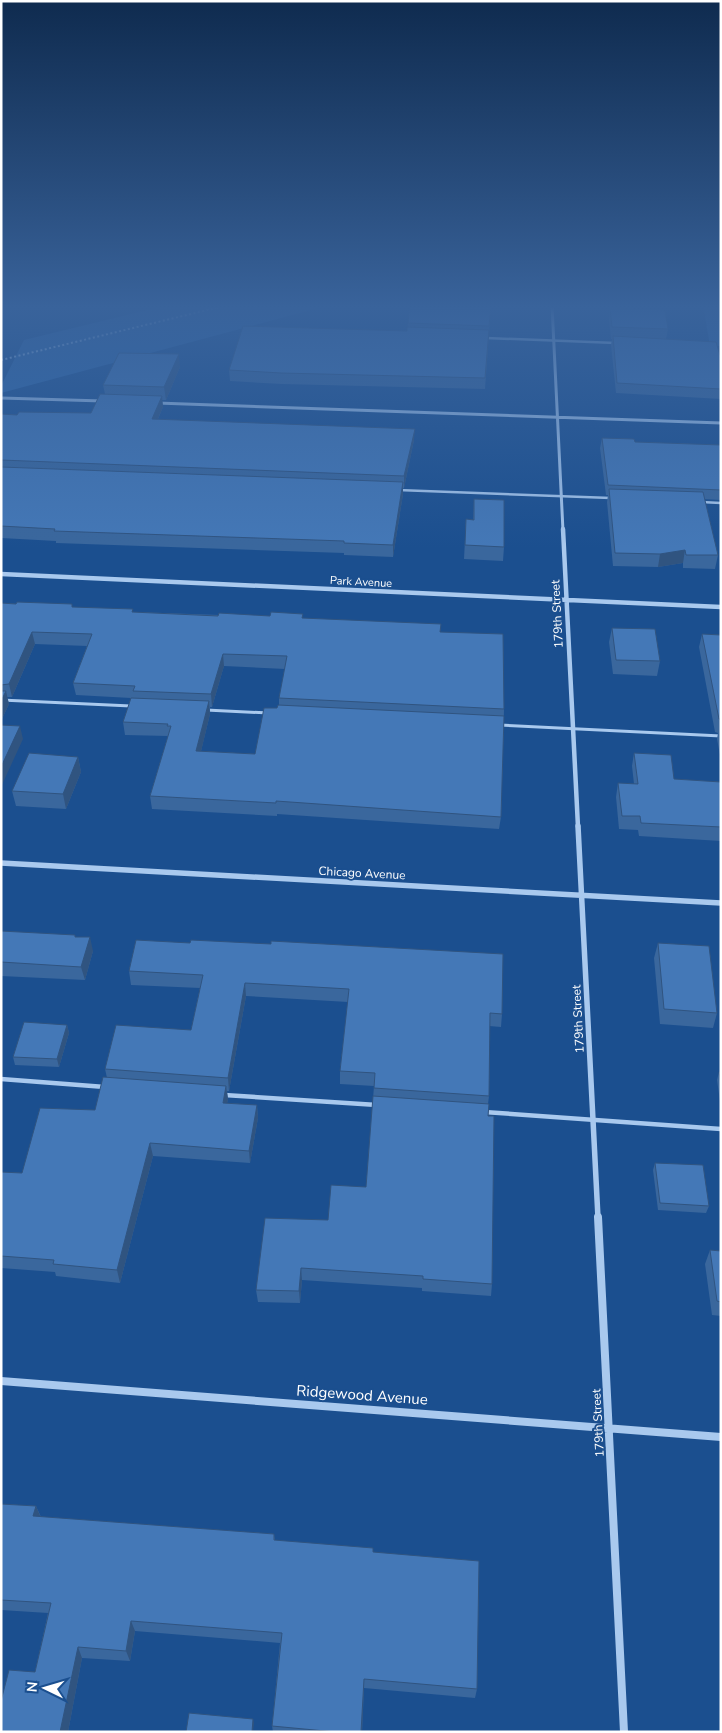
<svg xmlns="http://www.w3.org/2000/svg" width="722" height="1733" viewBox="0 0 722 1733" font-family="'Nunito Sans',sans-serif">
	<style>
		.green { fill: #2e69ad }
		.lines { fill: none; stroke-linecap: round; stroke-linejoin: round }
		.path { stroke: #a9c9ee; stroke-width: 2; stroke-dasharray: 2 2.5; stroke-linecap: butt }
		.service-far2 { stroke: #a9c9ee; stroke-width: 2.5 }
		.service-far1 { stroke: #a9c9ee; stroke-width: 3 }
		.service { stroke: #a9c9ee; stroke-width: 4.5 }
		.minor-far3 { stroke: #a9c9ee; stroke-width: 3 }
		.minor-far2 { stroke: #a9c9ee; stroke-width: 4.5 }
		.minor-far1 { stroke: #a9c9ee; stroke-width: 5.5 }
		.minor { stroke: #a9c9ee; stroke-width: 8 }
		.wall { fill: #3a679d; fill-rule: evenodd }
		.shaded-wall { fill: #305480 }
		.building { fill: #4478b7; stroke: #305480 }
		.labels { text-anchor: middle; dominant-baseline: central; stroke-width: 4; stroke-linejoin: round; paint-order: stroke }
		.far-street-label { font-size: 11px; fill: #fff; stroke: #1b4f8f }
		.street-label { font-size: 12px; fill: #fff; stroke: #1b4f8f }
		.near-street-label { font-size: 15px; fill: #fff; stroke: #1b4f8f }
	</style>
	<rect width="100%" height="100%" fill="#1b4f8f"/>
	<!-- green -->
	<path class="green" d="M 168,305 L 330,305 L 1,393 L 1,386 L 24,340 Z
		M 703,305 L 721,305 L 721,346 L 710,346 Z"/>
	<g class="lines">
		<!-- path -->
		<path class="path" d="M 1,360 L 228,305"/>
		<!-- service-far2 -->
		<path class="service-far2" d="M 486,338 L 616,343
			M 398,490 L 611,498
			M 701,502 L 721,503"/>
		<!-- service-far1 -->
		<path class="service-far1" d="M 1,700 L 131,706
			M 206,710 L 269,713
			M 500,725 L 721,736"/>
		<!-- service -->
		<path class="service" d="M 1,1079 L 105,1087
			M 224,1095 L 377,1105
			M 484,1112 L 721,1129"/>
		<!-- minor-far3 -->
		<path class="minor-far3" d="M 552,305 L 563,531
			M 1,398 L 103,401
			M 157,403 L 721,423"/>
		<!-- minor-far2 -->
		<path class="minor-far2" d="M 563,529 L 578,827
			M 1,574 L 721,607"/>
		<!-- minor-far1 -->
		<path class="minor-far1" d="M 578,826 L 598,1218
			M 1,863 L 721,903"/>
		<!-- minor -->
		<path class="minor" d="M 598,1217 L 624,1732
			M 1,1381 L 721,1437"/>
	</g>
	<!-- wall -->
	<path class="wall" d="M 491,305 L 485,389 L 282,384 L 230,381 L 229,370 L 407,331 L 408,323 Z
		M 610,308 L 668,329 L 666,339 L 721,355 L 721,399 L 616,393 L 611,345 L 612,339 L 611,339 L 609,320 Z
		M 180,367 L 166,400 L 162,400 L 163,407 L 158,419 L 414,440 L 404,488 L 403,488 L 403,494 L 393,557 L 344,555 L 344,553 L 56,543 L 56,541 L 1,538 L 1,414 L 17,415 L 91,413 L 105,394 L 103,385 Z
		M 602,438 L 635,442 L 721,445 L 721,500 L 704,499 L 718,555 L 715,569 L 683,568 L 683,563 L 658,567 L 613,566 L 607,502 L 608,495 L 606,495 L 600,448 Z
		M 474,499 L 504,547 L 503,561 L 464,559 L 466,519 L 473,520 Z
		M 1,603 L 73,607 L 134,612 L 303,618 L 441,632 L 504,709 L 501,817 L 499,829 L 277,814 L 277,816 L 152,809 L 150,796 L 168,736 L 125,735 L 123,722 L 131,698 L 76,695 L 73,683 L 87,646 L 35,644 L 12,697 L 7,697 L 9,704 L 1,721 ZM 224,666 L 285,669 L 279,698 L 279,705 L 255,754 L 201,751 L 210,714 L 210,707 L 212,707 Z
		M 612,628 L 660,661 L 657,676 L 613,674 L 609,642 Z
		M 702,634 L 721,635 L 721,760 L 717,739 L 718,733 L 715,732 L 699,647 Z
		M 634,753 L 674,779 L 721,782 L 721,841 L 639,836 L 638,830 L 619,829 L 616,797 L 618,783 L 634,784 L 632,766 Z
		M 78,757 L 81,772 L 66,809 L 16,806 L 12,791 Z
		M 1,931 L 76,937 L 93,951 L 85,980 L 1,976 Z
		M 136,940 L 502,1014 L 501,1027 L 489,1026 L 489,1096 L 488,1104 L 492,1284 L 491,1296 L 422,1291 L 422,1288 L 302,1280 L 300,1303 L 258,1302 L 256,1290 L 328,1220 L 366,1187 L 374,1086 L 340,1084 L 340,1071 L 348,1002 L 246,996 L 229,1091 L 227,1091 L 228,1099 L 227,1103 L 257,1105 L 258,1118 L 250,1163 L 153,1156 L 120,1283 L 56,1276 L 55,1272 L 1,1268 L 1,1172 L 22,1173 L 95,1110 L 107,1078 L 105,1069 L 191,1030 L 200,988 L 131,985 L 129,971 Z
		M 658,943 L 717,1013 L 713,1028 L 660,1024 L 654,958 Z
		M 67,1025 L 69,1033 L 59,1067 L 15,1065 L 13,1057 Z
		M 719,1072 L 721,1072 L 721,1108 L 717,1080 Z
		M 655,1163 L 709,1206 L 706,1213 L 658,1210 L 653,1170 Z
		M 710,1250 L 721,1251 L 721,1316 L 712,1315 L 705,1264 Z
		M 1,1504 L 36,1506 L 41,1517 L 274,1534 L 275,1540 L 373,1552 L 477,1689 L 475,1698 L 364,1688 L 362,1732 L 273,1732 L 272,1726 L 280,1643 L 135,1631 L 130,1661 L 82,1658 L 68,1732 L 1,1732 L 35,1672 L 48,1613 L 1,1610 Z"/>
	<!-- shaded-wall -->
	<path class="shaded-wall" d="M 179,354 L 180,367 L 166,400 L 164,387 Z
		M 162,396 L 163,407 L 153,430 L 152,419 Z
		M 415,429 L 414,440 L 404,488 L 404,476 Z
		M 403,482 L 403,494 L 393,557 L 393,545 Z
		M 685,550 L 683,563 L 658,567 L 660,554 Z
		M 32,632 L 35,644 L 12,697 L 9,684 Z
		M 223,654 L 224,666 L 212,707 L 211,694 Z
		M 6,691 L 9,704 L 1,721 L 1,701 Z
		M 209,701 L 210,714 L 198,764 L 196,751 Z
		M 20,726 L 23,739 L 1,787 L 1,767 Z
		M 78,757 L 81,772 L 66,809 L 63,794 Z
		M 90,937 L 93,951 L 85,980 L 81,967 Z
		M 245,983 L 246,996 L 229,1091 L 228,1078 Z
		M 67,1025 L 69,1033 L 59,1067 L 57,1059 Z
		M 226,1086 L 228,1099 L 225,1116 L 223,1103 Z
		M 257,1105 L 258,1118 L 250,1163 L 249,1151 Z
		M 150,1143 L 153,1156 L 120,1283 L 117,1270 Z
		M 301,1268 L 302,1280 L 300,1303 L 299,1291 Z
		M 36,1506 L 41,1518 L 33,1516 Z
		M 131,1621 L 135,1631 L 130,1661 L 126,1651 Z
		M 78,1647 L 82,1658 L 68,1732 L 60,1732 Z
		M 364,1679 L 362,1732 L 361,1732 Z
		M 253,1719 L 254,1723 L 253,1732 L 252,1732 Z"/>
	<!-- building -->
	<path class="building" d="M 410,305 L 491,305 L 489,326 L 408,323 Z
		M 610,308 L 665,310 L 668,329 L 612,327 Z
		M 243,326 L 407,331 L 407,327 L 489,330 L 485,378 L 281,373 L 229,370 Z
		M 613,336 L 716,342 L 720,355 L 721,355 L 721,389 L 617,383 Z
		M 119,353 L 179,354 L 164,387 L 103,385 Z
		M 100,394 L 162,396 L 152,419 L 415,429 L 404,476 L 1,460 L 1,414 L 17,415 L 19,412 L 91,413 Z
		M 602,438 L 634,439 L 635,442 L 721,445 L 721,490 L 608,485 Z
		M 1,467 L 403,482 L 393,545 L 344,543 L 344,541 L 54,531 L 55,529 L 1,526 Z
		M 609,489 L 703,492 L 718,555 L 686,555 L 685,550 L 660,554 L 615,553 Z
		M 474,499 L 504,500 L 504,547 L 465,545 L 466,519 L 474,520 Z
		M 17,602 L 72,604 L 72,607 L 133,609 L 132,612 L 218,616 L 219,613 L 270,616 L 271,612 L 303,614 L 302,618 L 441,624 L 440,632 L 503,634 L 504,709 L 279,698 L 287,656 L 223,654 L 211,694 L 133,691 L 135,686 L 73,683 L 92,634 L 32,632 L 9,684 L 1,685 L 1,603 L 16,604 Z
		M 612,628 L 655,629 L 660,661 L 616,660 Z
		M 702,634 L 721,635 L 721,719 L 719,719 Z
		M 1,691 L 6,691 L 1,701 Z
		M 131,698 L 209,701 L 196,751 L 255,754 L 264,708 L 277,708 L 278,705 L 504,716 L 501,817 L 276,801 L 276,803 L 150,796 L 171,726 L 167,726 L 168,724 L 123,722 Z
		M 1,725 L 20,726 L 1,767 Z
		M 29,753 L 78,757 L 63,794 L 12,791 Z
		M 634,753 L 671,755 L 674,779 L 721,782 L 721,827 L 641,823 L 640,816 L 622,816 L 618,783 L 638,784 Z
		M 1,931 L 75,935 L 75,937 L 90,937 L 81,967 L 1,962 Z
		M 136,940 L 190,943 L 191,940 L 271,944 L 271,941 L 503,954 L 502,1014 L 490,1013 L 489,1096 L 374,1088 L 375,1073 L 340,1071 L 349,989 L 245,983 L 228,1078 L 105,1069 L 116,1025 L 191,1030 L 203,975 L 129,971 Z
		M 658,943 L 709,946 L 717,1013 L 664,1009 Z
		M 24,1022 L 67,1025 L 57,1059 L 13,1057 Z
		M 719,1072 L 721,1072 L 721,1084 Z
		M 103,1077 L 226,1086 L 223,1103 L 257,1105 L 249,1151 L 150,1143 L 117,1270 L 53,1264 L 54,1260 L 1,1256 L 1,1172 L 22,1173 L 40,1108 L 95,1110 Z
		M 373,1096 L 489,1104 L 488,1116 L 494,1116 L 492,1284 L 423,1279 L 423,1276 L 301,1268 L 299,1291 L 256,1290 L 265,1218 L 328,1220 L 331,1185 L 366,1187 Z
		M 655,1163 L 703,1165 L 709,1206 L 660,1203 Z
		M 710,1250 L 721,1251 L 721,1302 L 717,1301 Z
		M 1,1504 L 36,1506 L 33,1516 L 274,1534 L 274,1540 L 373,1548 L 373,1552 L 479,1561 L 477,1689 L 364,1679 L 361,1732 L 336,1732 L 272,1726 L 282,1633 L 131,1621 L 126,1651 L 78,1647 L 60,1732 L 1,1732 L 1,1701 L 9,1670 L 35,1672 L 51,1603 L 1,1600 Z
		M 189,1713 L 253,1719 L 252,1732 L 186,1732 Z"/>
	<!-- sky -->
	<linearGradient id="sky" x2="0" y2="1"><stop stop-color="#0f2b4f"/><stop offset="0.56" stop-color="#39639b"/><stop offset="1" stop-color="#39639b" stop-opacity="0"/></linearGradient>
	<rect width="722" height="548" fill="url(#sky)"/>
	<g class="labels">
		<!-- far-street labels -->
		<g class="far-street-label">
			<text transform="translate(361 582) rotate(3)">Park Avenue</text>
		</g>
		<!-- street labels -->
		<g class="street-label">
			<text transform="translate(557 614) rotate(-93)">179th Street</text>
			<text transform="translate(362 873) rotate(3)">Chicago Avenue</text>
			<text transform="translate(578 1019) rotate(-93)">179th Street</text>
			<text transform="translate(598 1423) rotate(-93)">179th Street</text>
		</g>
		<!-- near-street labels -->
		<g class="near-street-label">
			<text transform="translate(362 1395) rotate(4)">Ridgewood Avenue</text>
		</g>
	</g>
	<!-- border -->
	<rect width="722" height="1733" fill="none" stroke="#ffffff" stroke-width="5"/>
	<!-- north arrow -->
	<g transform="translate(45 1688) rotate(275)" stroke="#1b4f8f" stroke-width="4" paint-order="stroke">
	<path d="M0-4L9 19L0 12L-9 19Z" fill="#ffffff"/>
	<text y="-8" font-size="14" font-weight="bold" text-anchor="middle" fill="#ffffff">N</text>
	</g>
</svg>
